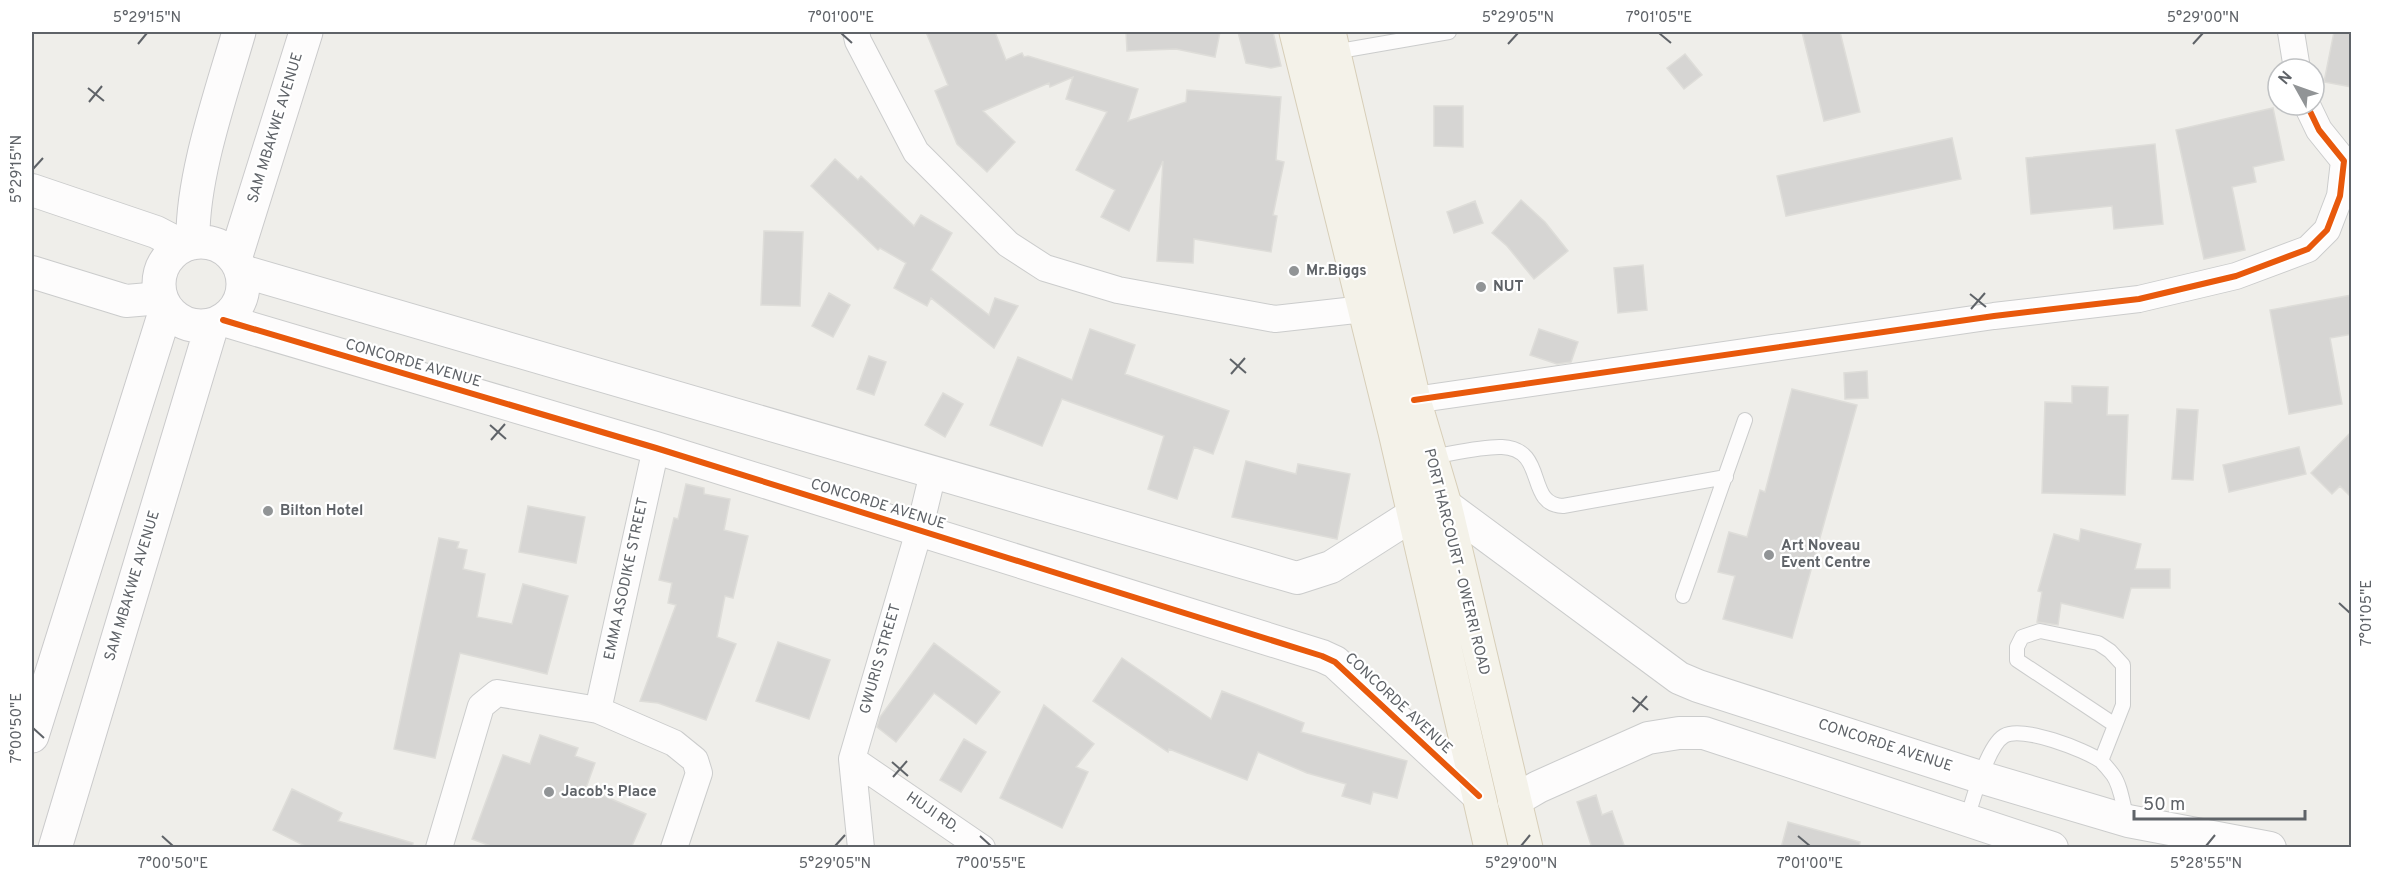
<svg xmlns="http://www.w3.org/2000/svg" width="2383" height="879" viewBox="0 0 2383 879" font-family="Overpass,sans-serif">
	<style>
		.building { fill: #d6d5d3; stroke: #deddd9; stroke-width: 1.5 }
		.lines { fill: none; stroke-linecap: round; stroke-linejoin: round }
		.service-casing { stroke: #cbcccc; stroke-width: 16 }
		.minor-casing { stroke: #cbcccc; stroke-width: 28 }
		.tertiary-casing { stroke: #cbcccc; stroke-width: 34 }
		.secondary-casing { stroke: #cacacb; stroke-width: 35 }
		.primary-casing { stroke: #d7ceb8; stroke-width: 35 }
		.service { stroke: #fdfcfc; stroke-width: 14 }
		.minor { stroke: #fdfcfc; stroke-width: 26 }
		.tertiary { stroke: #fdfcfc; stroke-width: 32 }
		.secondary { stroke: #fdfcfc; stroke-width: 33 }
		.primary { stroke: #f4f2e9; stroke-width: 33 }
		.cycleway-casing { stroke: #fff; stroke-width: 10 }
		.cycleway { stroke: #e8590c; stroke-width: 6 }
		.ticks { fill: none; stroke: #5f6368; stroke-width: 2 }
		.poi-dot { fill: #919496; stroke: #fff; stroke-width: 2 }
		.labels { text-anchor: middle; dominant-baseline: central; stroke-width: 4.5; stroke-linejoin: round; paint-order: stroke }
		.street-label { font-size: 15px; fill: #5f6368; stroke: #fff }
		.poi-label { font-size: 15px; font-weight: bold; fill: #5f6368; stroke: #fff; text-anchor: start }
		.neatline { fill: none; stroke: #5f6368; stroke-width: 2 }
		.ticks-label { font-size: 15px; text-anchor: middle; fill: #5f6368 }
	</style>
	<rect width="100%" height="100%" fill="#efeeea"/>
	<!-- building -->
	<path class="building" d="M 926,32 L 995,32 L 1006,60 L 1022,53 L 1024,57 L 1028,56 L 1138,89 L 1128,121 L 1186,102 L 1187,90 L 1281,97 L 1276,160 L 1284,162 L 1273,215 L 1277,216 L 1271,252 L 1194,239 L 1193,263 L 1157,261 L 1163,161 L 1129,231 L 1101,217 L 1115,190 L 1076,170 L 1107,112 L 1066,99 L 1073,77 L 1050,87 L 1049,83 L 983,111 L 1015,142 L 987,172 L 957,144 L 935,91 L 948,85 Z
		M 1126,32 L 1220,32 L 1215,57 L 1176,49 L 1127,51 Z
		M 1238,32 L 1273,32 L 1281,66 L 1271,68 L 1246,63 Z
		M 1802,32 L 1840,32 L 1860,112 L 1824,121 Z
		M 2334,32 L 2352,32 L 2352,87 L 2324,82 Z
		M 1685,54 L 1702,75 L 1684,89 L 1667,68 Z
		M 1434,106 L 1463,106 L 1463,147 L 1434,146 Z
		M 2273,108 L 2284,160 L 2253,167 L 2256,182 L 2232,187 L 2245,250 L 2204,259 L 2176,130 Z
		M 1952,138 L 1961,179 L 1786,216 L 1777,176 Z
		M 2155,144 L 2163,224 L 2114,229 L 2112,206 L 2031,214 L 2026,158 Z
		M 835,159 L 858,180 L 861,176 L 914,226 L 921,215 L 952,233 L 931,270 L 989,315 L 995,298 L 1018,306 L 994,348 L 931,298 L 927,306 L 894,288 L 906,263 L 880,248 L 878,250 L 811,186 Z
		M 1521,200 L 1545,222 L 1568,251 L 1534,279 L 1507,246 L 1492,233 Z
		M 1475,201 L 1483,223 L 1454,233 L 1447,212 Z
		M 764,231 L 803,232 L 800,306 L 761,305 Z
		M 1643,265 L 1647,310 L 1618,313 L 1614,268 Z
		M 829,293 L 850,305 L 833,337 L 812,326 Z
		M 2352,295 L 2352,334 L 2330,338 L 2342,404 L 2289,414 L 2270,310 Z
		M 1090,329 L 1135,345 L 1125,374 L 1229,411 L 1213,454 L 1194,447 L 1177,499 L 1148,489 L 1164,436 L 1062,399 L 1042,446 L 990,425 L 1018,357 L 1072,380 Z
		M 1539,329 L 1578,342 L 1571,362 L 1557,364 L 1530,355 Z
		M 869,356 L 886,362 L 874,395 L 857,389 Z
		M 1867,371 L 1868,398 L 1845,399 L 1844,373 Z
		M 2072,386 L 2108,387 L 2107,415 L 2128,415 L 2125,495 L 2042,493 L 2045,402 L 2072,403 Z
		M 1792,389 L 1857,405 L 1792,638 L 1723,619 L 1735,576 L 1718,572 L 1729,532 L 1747,537 L 1760,490 L 1765,492 Z
		M 943,393 L 963,404 L 945,437 L 925,425 Z
		M 2177,409 L 2198,410 L 2193,480 L 2172,479 Z
		M 2352,431 L 2352,498 L 2340,486 L 2332,494 L 2311,473 Z
		M 2299,447 L 2306,474 L 2229,492 L 2223,465 Z
		M 1246,461 L 1296,474 L 1298,464 L 1350,474 L 1337,539 L 1232,517 Z
		M 686,484 L 704,488 L 704,494 L 730,499 L 724,530 L 748,536 L 733,598 L 725,596 L 717,637 L 736,644 L 706,720 L 658,703 L 640,701 L 676,605 L 668,603 L 672,583 L 659,580 L 674,518 L 678,519 Z
		M 528,506 L 585,517 L 576,563 L 519,552 Z
		M 2081,529 L 2141,544 L 2135,569 L 2170,569 L 2170,588 L 2131,588 L 2123,618 L 2061,603 L 2058,625 L 2037,622 L 2042,592 L 2038,591 L 2054,534 L 2079,541 Z
		M 439,538 L 459,542 L 457,548 L 467,550 L 463,569 L 485,574 L 477,617 L 512,624 L 523,584 L 568,596 L 547,674 L 460,653 L 435,758 L 394,749 Z
		M 778,642 L 830,660 L 809,719 L 756,701 Z
		M 934,643 L 1000,692 L 976,724 L 934,693 L 896,742 L 877,727 L 880,717 Z
		M 1122,658 L 1211,719 L 1222,691 L 1304,723 L 1301,732 L 1407,761 L 1397,798 L 1373,792 L 1370,804 L 1342,796 L 1346,784 L 1307,773 L 1258,752 L 1247,780 L 1169,749 L 1168,752 L 1093,701 Z
		M 1044,705 L 1094,744 L 1076,767 L 1088,772 L 1062,828 L 1000,798 Z
		M 540,735 L 578,748 L 575,756 L 595,763 L 586,788 L 646,814 L 631,848 L 496,848 L 472,839 L 503,755 L 530,764 Z
		M 964,739 L 986,752 L 961,792 L 940,780 Z
		M 292,789 L 342,813 L 338,821 L 413,843 L 412,848 L 309,848 L 273,830 Z
		M 1596,795 L 1602,815 L 1612,811 L 1625,848 L 1592,848 L 1577,802 Z
		M 1788,822 L 1860,842 L 1859,848 L 1781,848 Z"/>
	<g class="lines">
		<defs>
			<path id="service" d="M 1334,52 L 1449,32
				M 1431,457 C 1451,454 1482,446 1502,447 C 1548,449 1525,505 1563,506 L 1726,477
				M 1683,596 L 1745,420
				M 2101,761 L 2123,705 L 2123,665 L 2110,651 L 2098,643 L 2040,631 L 2022,637 L 2017,647 L 2017,660 L 2115,725
				M 1967,819 C 1973,800 1987,746 2004,736 C 2022,725 2085,750 2101,761 C 2105,765 2110,771 2113,775 C 2121,786 2123,806 2127,819"/>
			<path id="minor" d="M 856,32 L 858,41 L 916,152 L 1008,244 L 1045,268 L 1118,290 L 1275,319 L 1364,309 L 1383,304
				M 2291,32 L 2297,69
				M 1414,400 L 1994,316 L 2139,299 L 2236,276 L 2308,249 L 2327,230 L 2340,196 L 2344,161 L 2319,130 L 2307,105
				M 598,710 L 656,448
				M 852,759 L 982,848
				M 439,848 L 481,706 L 497,693 L 598,710 L 674,743 L 695,760 L 699,773 L 674,848
				M 861,848 L 852,759 L 919,531 L 933,473"/>
			<path id="tertiary" d="M 32,190 L 156,232 L 183,246
				M 242,271 L 1297,578 L 1331,567 L 1414,514
				M 32,272 L 126,301 L 161,298
				M 223,320 L 656,448 L 1322,656 L 1335,662 L 1479,796
				M 1445,505 L 1679,678 L 1698,686 L 1980,777 L 2128,821 L 2270,848
				M 1514,801 L 1538,787 L 1648,738 L 1679,733 L 1704,733 L 2052,848"/>
			<path id="secondary" d="M159 284a42 42 0 1 1 84 0a42 42 0 1 1-84 0Z
				M 193,243 C 191,179 221,94 239,32
				M 235,259 L 306,32
				M 32,736 L 166,309
				M 55,848 L 212,325"/>
			<path id="primary" d="M 1296,32 L 1395,432 L 1491,848
				M 1329,32 L 1414,400 L 1445,505 L 1526,848"/>
		</defs>
		<!-- service casing -->
		<use href="#service" class="service-casing"/>
		<!-- minor casing -->
		<use href="#minor" class="minor-casing"/>
		<!-- tertiary casing -->
		<use href="#tertiary" class="tertiary-casing"/>
		<!-- secondary casing -->
		<use href="#secondary" class="secondary-casing"/>
		<!-- primary casing -->
		<use href="#primary" class="primary-casing"/>
		<!-- service -->
		<use href="#service" class="service"/>
		<!-- minor -->
		<use href="#minor" class="minor"/>
		<!-- tertiary -->
		<use href="#tertiary" class="tertiary"/>
		<!-- secondary -->
		<use href="#secondary" class="secondary"/>
		<!-- primary -->
		<use href="#primary" class="primary"/>
		<defs>
			<path id="cycleway" d="M 223,320 L 656,448 L 1322,656 L 1335,662 L 1479,796
				M 1414,400 L 1994,316 L 2139,299 L 2236,276 L 2308,249 L 2327,230 L 2340,196 L 2344,161 L 2319,130 L 2307,105"/>
		</defs>
		<!-- cycleway casing -->
		<use href="#cycleway" class="cycleway-casing"/>
		<!-- cycleway -->
		<use href="#cycleway" class="cycleway"/>
	</g>
	<!-- ticks -->
	<path class="ticks" d="M 841,33 L 852,43M 1659,33 L 1671,43M 138,44 L 147,33M 1508,44 L 1518,33M 2193,44 L 2203,33M 88,88 L 104,101M 89,102 L 102,86M 33,169 L 43,158M 1970,294 L 1986,307M 1971,309 L 1985,293M 1230,359 L 1246,373M 1231,374 L 1245,358M 490,425 L 506,439M 491,440 L 505,424M 2339,603 L 2350,613M 1632,697 L 1648,710M 1633,712 L 1647,696M 33,728 L 44,738M 892,762 L 908,776M 893,777 L 907,761M 162,836 L 173,846M 980,836 L 991,846M 1798,836 L 1810,846M 835,846 L 845,835M 1521,846 L 1530,835M 2206,846 L 2215,835"/>
	<!-- markers -->
	<g class="poi-dot">
		<circle cx="1294" cy="271" r="6"/>
		<circle cx="1481" cy="287" r="6"/>
		<circle cx="268" cy="511" r="6"/>
		<circle cx="1769" cy="555" r="6"/>
		<circle cx="549" cy="792" r="6"/>
	</g>
	<g class="labels">
		<!-- street labels -->
		<g class="street-label">
			<text transform="translate(276 128) rotate(-73)">SAM MBAKWE AVENUE</text>
			<text transform="translate(413 364) rotate(16)">CONCORDE AVENUE</text>
			<text transform="translate(878 505) rotate(17)">CONCORDE AVENUE</text>
			<text transform="translate(1456 562) rotate(76)">PORT HARCOURT - OWERRI ROAD</text>
			<text transform="translate(627 579) rotate(-78)">EMMA ASODIKE STREET</text>
			<text transform="translate(133 586) rotate(-73)">SAM MBAKWE AVENUE</text>
			<text transform="translate(881 659) rotate(-74)">GWURIS STREET</text>
			<text transform="translate(1398 704) rotate(43)">CONCORDE AVENUE</text>
			<text transform="translate(1885 746) rotate(18)">CONCORDE AVENUE</text>
			<text transform="translate(932 813) rotate(34)">HUJI RD.</text>
		</g>
		<!-- poi labels -->
		<g class="poi-label">
			<text x="1306" y="271">Mr.Biggs</text>
			<text x="1493" y="287">NUT</text>
			<text x="280" y="511">Bilton Hotel</text>
			<text x="1781" y="546">Art Noveau<tspan x="1781" dy="17">Event Centre</tspan></text>
			<text x="561" y="792">Jacob's Place</text>
		</g>
	</g>
	<!-- border -->
	<rect width="2383" height="879" fill="none" stroke="#ffffff" stroke-width="66"/>
	<!-- north arrow -->
	<g transform="translate(2296 87) rotate(310)"><circle r="28" fill="#ffffff" stroke="#bfc1c3" stroke-width="1.5"/>
	<path d="M0-4.5L10 22L0 15L-10 22Z" fill="#919496"/>
	<text y="-9" font-size="16" font-weight="bold" text-anchor="middle" fill="#5f6368">N</text>
	</g>
	<!-- scale -->
	<path d="M2134 810v9h171v-9" fill="none" stroke="#5f6368" stroke-width="3"/>
	<text x="2143" y="810" font-size="18" fill="#5f6368" stroke="#ffffff" stroke-width="4.5" paint-order="stroke">50 m</text>
	<rect x="33" y="33" width="2317" height="813" class="neatline"/>
	<g class="ticks-label">
		<text x="147" y="22">5°29'15"N</text>
		<text x="841" y="22">7°01'00"E</text>
		<text x="1518" y="22">5°29'05"N</text>
		<text x="1659" y="22">7°01'05"E</text>
		<text x="2203" y="22">5°29'00"N</text>
		<text transform="translate(16 169) rotate(-90)" y="5">5°29'15"N</text>
		<text transform="translate(2366 613) rotate(-90)" y="5">7°01'05"E</text>
		<text transform="translate(16 728) rotate(-90)" y="5">7°00'50"E</text>
		<text x="173" y="868">7°00'50"E</text>
		<text x="835" y="868">5°29'05"N</text>
		<text x="991" y="868">7°00'55"E</text>
		<text x="1521" y="868">5°29'00"N</text>
		<text x="1810" y="868">7°01'00"E</text>
		<text x="2206" y="868">5°28'55"N</text>
	</g>
</svg>
